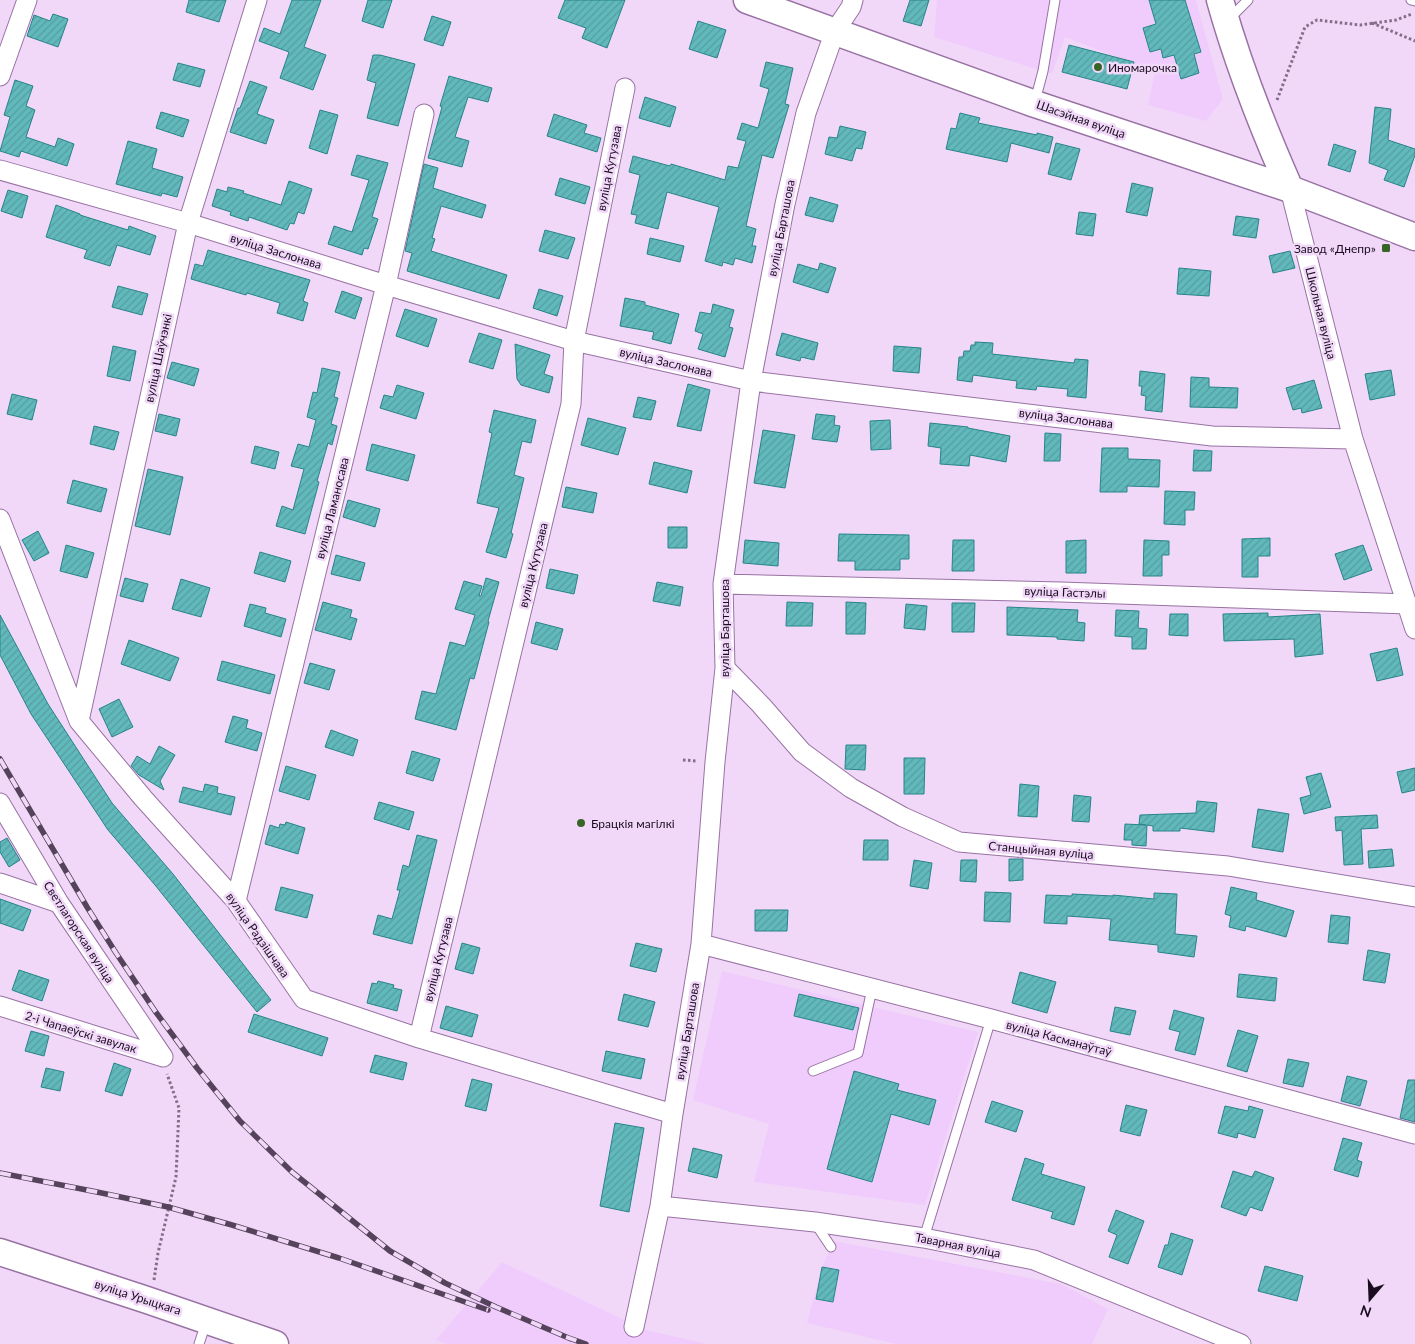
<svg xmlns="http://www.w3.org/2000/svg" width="1415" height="1344" viewBox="0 0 1415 1344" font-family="Lato,sans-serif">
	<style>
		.built { fill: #f0ccfc }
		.building { fill: url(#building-hatch); stroke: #268487 }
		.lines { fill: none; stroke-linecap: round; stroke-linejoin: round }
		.lane-casing { stroke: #9872a3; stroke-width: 11 }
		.street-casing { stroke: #9872a3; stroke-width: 21 }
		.secondary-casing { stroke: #9872a3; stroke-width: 29 }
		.path { stroke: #826e88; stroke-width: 3; stroke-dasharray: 2.5 2.5; stroke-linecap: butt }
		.lane { stroke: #fff; stroke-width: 9 }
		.street { stroke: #fff; stroke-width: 19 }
		.secondary { stroke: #fff; stroke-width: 26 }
		.rail-casing { stroke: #54435a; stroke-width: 5.5 }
		.rail { stroke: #f1d8f9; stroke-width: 4; stroke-dasharray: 11; stroke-linecap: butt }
		.poi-dot { fill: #366525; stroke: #f1d8f9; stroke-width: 2 }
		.labels { text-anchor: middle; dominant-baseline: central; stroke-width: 5; stroke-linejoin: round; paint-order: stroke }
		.poi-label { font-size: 12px; fill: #1b0d20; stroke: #f1d8f9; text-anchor: start }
		.street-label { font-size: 12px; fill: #1b0d20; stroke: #f1d8f9 }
	</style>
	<defs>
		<pattern id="building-hatch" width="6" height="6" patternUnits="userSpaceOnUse" patternTransform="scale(1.25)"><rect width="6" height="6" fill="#61b9bc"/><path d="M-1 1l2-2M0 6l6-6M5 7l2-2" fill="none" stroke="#549ea1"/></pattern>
	</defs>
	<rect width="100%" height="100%" fill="#f1d8f9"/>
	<!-- built -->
	<path class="built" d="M 937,0 L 1196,0 L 1223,99 L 1206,121 L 1148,105 L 1155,72 L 1065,37 L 1052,74 L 934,37 Z
		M 722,971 L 978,1032 L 925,1205 L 754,1182 L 769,1124 L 693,1100 Z
		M 834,1241 L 1061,1284 L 1108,1309 L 1092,1344 L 896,1344 L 807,1323 L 822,1267 Z
		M 502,1262 L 646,1330 L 707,1344 L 448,1344 L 436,1340 Z"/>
	<!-- building -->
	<path class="building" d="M 189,0 L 226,0 L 219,22 L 186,12 Z
		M 292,0 L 321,0 L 304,47 L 326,55 L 313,90 L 280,78 L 289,52 L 259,41 L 264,28 L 280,34 Z
		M 368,0 L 392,0 L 383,28 L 362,21 Z
		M 565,0 L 625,0 L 607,48 L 582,38 L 586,28 L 558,18 Z
		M 910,0 L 929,0 L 921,26 L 903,21 Z
		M 1149,0 L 1185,0 L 1201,52 L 1194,54 L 1199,73 L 1181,79 L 1174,55 L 1163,58 L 1161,49 L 1150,52 L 1143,28 L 1156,24 Z
		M 53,14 L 68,19 L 58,47 L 27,36 L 34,15 L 50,21 Z
		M 432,16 L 451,22 L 443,46 L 424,40 Z
		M 698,21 L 726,30 L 717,58 L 689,49 Z
		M 1069,45 L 1134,62 L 1127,89 L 1062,72 Z
		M 373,55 L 380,55 L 415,64 L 398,126 L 367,118 L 376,83 L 367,80 Z
		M 766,62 L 793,68 L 785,104 L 789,105 L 773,158 L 762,155 L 746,226 L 756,229 L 752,246 L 756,246 L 752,263 L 735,258 L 733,265 L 723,262 L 722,266 L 705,261 L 719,207 L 667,192 L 658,229 L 635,223 L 637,215 L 631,214 L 640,175 L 629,172 L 633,156 L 670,166 L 671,164 L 725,180 L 728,166 L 738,168 L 746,141 L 737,139 L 742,123 L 758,128 L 769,89 L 760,86 Z
		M 178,63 L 205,70 L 200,87 L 173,80 Z
		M 449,76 L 492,88 L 488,102 L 468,97 L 455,137 L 469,141 L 462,167 L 428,158 L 442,107 L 440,106 Z
		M 15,80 L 33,86 L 26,106 L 35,110 L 26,137 L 55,147 L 58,138 L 74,144 L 67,166 L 21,151 L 19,157 L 0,151 L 10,117 L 4,115 Z
		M 250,81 L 267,87 L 257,114 L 274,120 L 266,144 L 230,132 L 238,108 L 240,108 Z
		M 645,97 L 676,107 L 670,127 L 639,118 Z
		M 1375,107 L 1391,109 L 1388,140 L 1415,149 L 1415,155 L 1404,187 L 1384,180 L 1388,170 L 1369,163 Z
		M 320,110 L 338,115 L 327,154 L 309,148 Z
		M 161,112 L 189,120 L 183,137 L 156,128 Z
		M 960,113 L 980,118 L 978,123 L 1037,135 L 1037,133 L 1053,137 L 1049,153 L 1011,143 L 1007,162 L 946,149 L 951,128 L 956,129 Z
		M 554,114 L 587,125 L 584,133 L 601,138 L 597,152 L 547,136 Z
		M 840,126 L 866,132 L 862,149 L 856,148 L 852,161 L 825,154 L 829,137 L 837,138 Z
		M 128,141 L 157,149 L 152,168 L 183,177 L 177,197 L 162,193 L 161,196 L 116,184 Z
		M 1056,143 L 1080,149 L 1071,180 L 1048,174 Z
		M 1334,144 L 1356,151 L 1350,172 L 1328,165 Z
		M 357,155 L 388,163 L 372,217 L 378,219 L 368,249 L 364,248 L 362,255 L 328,244 L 334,226 L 352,232 L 369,180 L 351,175 Z
		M 424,164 L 438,168 L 433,188 L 486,205 L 482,218 L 441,206 L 432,238 L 435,239 L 431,251 L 507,275 L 499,299 L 407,271 L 412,253 L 405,251 Z
		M 560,178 L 590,187 L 585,204 L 555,195 Z
		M 289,181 L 312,189 L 304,214 L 298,212 L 294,224 L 290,223 L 287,230 L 249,217 L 248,221 L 230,215 L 231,212 L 212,206 L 217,189 L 227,192 L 228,187 L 244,191 L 243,193 L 281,205 Z
		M 1132,183 L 1153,188 L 1147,216 L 1126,212 Z
		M 8,190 L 28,196 L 22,218 L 1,211 Z
		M 810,197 L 838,205 L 833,222 L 805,215 Z
		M 56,205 L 80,214 L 80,215 L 128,230 L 129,226 L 156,236 L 150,255 L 117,245 L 110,266 L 84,258 L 87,250 L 46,237 Z
		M 1079,212 L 1096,214 L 1093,236 L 1076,234 Z
		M 1236,216 L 1259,219 L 1256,238 L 1233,235 Z
		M 545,230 L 575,238 L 568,259 L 539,251 Z
		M 650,238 L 684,246 L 680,262 L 647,254 Z
		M 208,250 L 310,280 L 303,301 L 308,303 L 303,321 L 277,313 L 280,303 L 247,293 L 246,295 L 191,279 L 195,264 L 203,266 Z
		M 1290,251 L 1295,268 L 1273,273 L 1269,256 Z
		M 820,263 L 836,268 L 828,293 L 793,282 L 798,264 L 818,270 Z
		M 1179,268 L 1211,271 L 1209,296 L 1177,294 Z
		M 118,286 L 148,294 L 142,315 L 112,307 Z
		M 539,289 L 563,296 L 557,316 L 533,308 Z
		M 342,291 L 362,298 L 355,319 L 335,312 Z
		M 625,298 L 645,302 L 645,305 L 679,314 L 671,344 L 652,339 L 654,332 L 620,326 Z
		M 713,304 L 734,310 L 729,327 L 733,328 L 725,357 L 698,349 L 703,334 L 695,331 L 700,312 L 711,314 Z
		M 405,309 L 437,319 L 428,347 L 396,336 Z
		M 479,333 L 502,340 L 493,369 L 469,362 Z
		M 782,333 L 818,343 L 814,360 L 801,357 L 800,361 L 776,355 Z
		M 975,342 L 993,343 L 992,354 L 1074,363 L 1075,359 L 1088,360 L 1086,398 L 1067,396 L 1068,389 L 1037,386 L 1036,390 L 1016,388 L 1017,381 L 973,375 L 972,382 L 957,380 L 959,357 L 963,357 L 964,351 L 970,351 L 971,345 L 975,345 Z
		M 515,344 L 550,355 L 544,374 L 553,377 L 549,393 L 521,385 L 517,379 Z
		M 113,346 L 136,351 L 130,381 L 107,376 Z
		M 894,346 L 921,348 L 919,373 L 893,371 Z
		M 172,362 L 199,369 L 194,386 L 167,378 Z
		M 322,368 L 340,372 L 334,397 L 338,398 L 331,424 L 337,426 L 332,445 L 328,443 L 317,481 L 319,482 L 305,534 L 276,526 L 282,506 L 293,510 L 304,469 L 291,466 L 298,444 L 309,447 L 316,420 L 307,417 L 313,392 L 317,393 Z
		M 1391,370 L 1395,395 L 1370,400 L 1365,374 Z
		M 1140,371 L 1165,374 L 1162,412 L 1145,410 L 1146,396 L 1141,395 L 1142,386 L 1139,386 Z
		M 1191,377 L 1209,378 L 1209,387 L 1238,388 L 1237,408 L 1190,407 Z
		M 1314,380 L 1322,408 L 1302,413 L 1301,408 L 1293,410 L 1286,388 Z
		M 688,384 L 710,390 L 701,431 L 677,426 Z
		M 397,385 L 424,393 L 416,419 L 380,408 L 384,395 L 393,397 Z
		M 12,394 L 37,400 L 32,420 L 7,414 Z
		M 638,397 L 656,401 L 651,420 L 633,417 Z
		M 494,410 L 536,420 L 531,443 L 522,441 L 514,475 L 524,478 L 511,533 L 513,534 L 506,558 L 486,552 L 499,508 L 477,503 L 492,433 L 489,432 Z
		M 159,414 L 180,419 L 176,436 L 155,431 Z
		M 816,414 L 835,416 L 834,425 L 840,426 L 837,442 L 812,439 Z
		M 588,418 L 626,428 L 618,455 L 581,445 Z
		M 890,420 L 891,449 L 871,450 L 870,421 Z
		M 930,423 L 968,427 L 968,428 L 1010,436 L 1006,462 L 970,455 L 969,466 L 940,464 L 941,448 L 928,446 Z
		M 94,426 L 119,432 L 114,450 L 90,444 Z
		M 763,430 L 795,435 L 785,488 L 754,483 Z
		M 1045,433 L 1061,434 L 1060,461 L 1044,461 Z
		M 372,444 L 415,455 L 408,481 L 366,470 Z
		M 255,446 L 279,452 L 275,469 L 251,463 Z
		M 1102,448 L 1128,448 L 1128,459 L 1160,460 L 1159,487 L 1127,486 L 1127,492 L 1100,492 Z
		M 1194,450 L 1212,451 L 1211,471 L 1193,471 Z
		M 654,462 L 692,471 L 687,493 L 649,484 Z
		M 148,469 L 183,477 L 170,535 L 135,526 Z
		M 73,480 L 107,489 L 101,512 L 67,503 Z
		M 566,487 L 597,493 L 593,513 L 562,507 Z
		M 1165,491 L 1195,492 L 1194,510 L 1185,510 L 1185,525 L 1164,524 Z
		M 348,500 L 380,509 L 375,527 L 343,517 Z
		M 668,527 L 687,527 L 687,548 L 668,548 Z
		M 38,531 L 49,553 L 34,561 L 22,540 Z
		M 839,534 L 909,535 L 909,559 L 900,559 L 900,570 L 855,570 L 855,561 L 838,561 Z
		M 1270,538 L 1270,556 L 1258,556 L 1258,577 L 1242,577 L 1242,539 Z
		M 745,540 L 779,543 L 778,566 L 743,563 Z
		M 953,540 L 974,540 L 974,571 L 952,571 Z
		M 1086,540 L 1086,573 L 1066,573 L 1066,541 Z
		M 1144,540 L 1169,541 L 1169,555 L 1162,555 L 1162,576 L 1143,576 Z
		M 66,545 L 94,553 L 87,578 L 60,571 Z
		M 1363,545 L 1372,570 L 1344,580 L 1335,554 Z
		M 260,552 L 291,561 L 285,582 L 254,573 Z
		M 336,555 L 365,563 L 360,581 L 331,574 Z
		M 550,569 L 578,575 L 574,594 L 546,588 Z
		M 125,578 L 148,584 L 143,602 L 120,596 Z
		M 486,578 L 499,582 L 488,621 L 489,622 L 474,679 L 470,678 L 456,730 L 415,719 L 422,691 L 436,694 L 450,642 L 465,646 L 475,615 L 455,609 L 464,581 L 482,586 L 479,596 L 481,596 Z
		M 181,579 L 210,588 L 201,617 L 172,609 Z
		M 657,582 L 683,587 L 680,606 L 653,601 Z
		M 323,602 L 352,610 L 350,617 L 357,619 L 351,640 L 315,630 Z
		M 787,602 L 813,603 L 812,626 L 786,626 Z
		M 846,602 L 866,603 L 865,634 L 846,634 Z
		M 952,603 L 975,603 L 974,632 L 952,632 Z
		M 250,604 L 266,608 L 265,613 L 286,619 L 281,637 L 244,626 Z
		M 906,604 L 927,606 L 925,630 L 904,628 Z
		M 1007,607 L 1078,610 L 1077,622 L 1085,623 L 1084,641 L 1057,639 L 1057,637 L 1007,635 Z
		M 1116,610 L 1139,611 L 1138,628 L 1147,629 L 1146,649 L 1132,649 L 1132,637 L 1115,636 Z
		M 1268,613 L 1268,617 L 1320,614 L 1323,654 L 1295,657 L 1294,639 L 1224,641 L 1223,614 Z
		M 1170,614 L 1188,614 L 1188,636 L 1169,635 Z
		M 0,615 L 48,704 L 112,803 L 173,874 L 271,1000 L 257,1012 L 155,885 L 108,830 L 31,714 L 0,655 Z
		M 536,622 L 563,629 L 557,650 L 531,643 Z
		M 129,640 L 179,658 L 170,681 L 121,664 Z
		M 1397,648 L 1403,675 L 1377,681 L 1370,654 Z
		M 222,661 L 275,675 L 270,694 L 217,680 Z
		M 310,663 L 335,670 L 329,690 L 304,683 Z
		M 119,699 L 133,727 L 112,737 L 99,709 Z
		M 233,716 L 248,720 L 246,728 L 262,733 L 257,751 L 225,742 Z
		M 331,730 L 358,740 L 353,756 L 325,747 Z
		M 846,745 L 866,745 L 865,770 L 845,769 Z
		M 159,746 L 175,755 L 160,781 L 164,790 L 139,775 L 131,766 L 137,756 L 150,764 Z
		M 412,751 L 440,759 L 433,781 L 406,773 Z
		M 904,758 L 925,758 L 924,794 L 904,794 Z
		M 286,766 L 316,775 L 309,800 L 279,791 Z
		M 1415,768 L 1415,790 L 1402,793 L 1397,772 Z
		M 1321,773 L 1331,807 L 1304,814 L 1300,798 L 1311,795 L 1306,777 Z
		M 205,784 L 218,787 L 217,793 L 235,797 L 231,815 L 179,802 L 183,787 L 203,792 Z
		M 1020,784 L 1039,786 L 1037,817 L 1018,816 Z
		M 1074,795 L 1091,797 L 1089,822 L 1072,821 Z
		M 1197,801 L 1217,803 L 1214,832 L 1180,828 L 1180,831 L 1153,831 L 1153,826 L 1147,825 L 1146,846 L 1132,845 L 1132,840 L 1124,840 L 1125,824 L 1146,825 L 1139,824 L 1140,815 L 1196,813 Z
		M 379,802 L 414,812 L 409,830 L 374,819 Z
		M 1258,809 L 1289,814 L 1283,852 L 1252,847 Z
		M 1377,815 L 1378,828 L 1361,829 L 1363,864 L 1344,865 L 1342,830 L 1336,831 L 1335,817 Z
		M 286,822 L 305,828 L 298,854 L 265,844 L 270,825 L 279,828 L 280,824 L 285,825 Z
		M 417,835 L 437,840 L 412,944 L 373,934 L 378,915 L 392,919 L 400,890 L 397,890 L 403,865 L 409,867 Z
		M 7,838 L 20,860 L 9,867 L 0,852 L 0,842 Z
		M 864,840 L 888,840 L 888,860 L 863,860 Z
		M 1392,849 L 1394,866 L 1369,868 L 1368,851 Z
		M 1009,859 L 1023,859 L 1023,880 L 1009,881 Z
		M 914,860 L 932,863 L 928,889 L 910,886 Z
		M 961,860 L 977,860 L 976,882 L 960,881 Z
		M 281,887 L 313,895 L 307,918 L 275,910 Z
		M 1231,887 L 1257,893 L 1256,900 L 1294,911 L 1286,937 L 1246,926 L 1245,931 L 1229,927 L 1231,916 L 1225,914 Z
		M 985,892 L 1011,893 L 1010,922 L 984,921 Z
		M 1154,893 L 1177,894 L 1175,934 L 1197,936 L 1194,957 L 1158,952 L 1158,945 L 1109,940 L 1111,919 L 1067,916 L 1067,924 L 1044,923 L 1046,895 L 1072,896 L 1072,894 L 1113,896 L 1113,895 L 1154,899 Z
		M 0,899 L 31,910 L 23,931 L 0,923 Z
		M 755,910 L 788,910 L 787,931 L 755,931 Z
		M 1331,915 L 1350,917 L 1348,944 L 1328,942 Z
		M 462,943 L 480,948 L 473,974 L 455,969 Z
		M 636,943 L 662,949 L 656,972 L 630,966 Z
		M 1368,950 L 1390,954 L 1385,983 L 1363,980 Z
		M 19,970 L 49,980 L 42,1001 L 12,990 Z
		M 1020,972 L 1056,982 L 1047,1013 L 1012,1003 Z
		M 1239,974 L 1277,978 L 1275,1001 L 1237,997 Z
		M 378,981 L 394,985 L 393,988 L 402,990 L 397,1011 L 367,1003 L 372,983 L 377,984 Z
		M 624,994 L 655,1002 L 648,1027 L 618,1020 Z
		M 799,994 L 859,1008 L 853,1030 L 794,1016 Z
		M 446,1006 L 478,1015 L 472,1037 L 440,1028 Z
		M 1115,1007 L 1136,1011 L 1130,1035 L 1110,1031 Z
		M 1174,1010 L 1204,1018 L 1195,1055 L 1175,1050 L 1180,1032 L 1169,1029 Z
		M 254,1014 L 328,1038 L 322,1056 L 248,1032 Z
		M 1238,1030 L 1258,1036 L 1247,1072 L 1227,1066 Z
		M 31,1031 L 49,1036 L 44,1056 L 25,1051 Z
		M 606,1051 L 645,1059 L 641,1079 L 602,1071 Z
		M 375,1055 L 407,1063 L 403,1080 L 370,1072 Z
		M 1288,1059 L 1309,1063 L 1303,1087 L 1283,1083 Z
		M 114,1063 L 131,1069 L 122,1096 L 105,1091 Z
		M 46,1068 L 64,1072 L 60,1091 L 41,1087 Z
		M 854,1071 L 899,1084 L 897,1090 L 936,1100 L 929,1125 L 891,1114 L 872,1182 L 827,1169 Z
		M 1347,1076 L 1367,1081 L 1360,1106 L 1341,1101 Z
		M 472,1079 L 492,1084 L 486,1111 L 465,1106 Z
		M 1408,1080 L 1415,1080 L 1415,1122 L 1400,1118 Z
		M 992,1101 L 1023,1111 L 1016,1132 L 985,1122 Z
		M 1126,1105 L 1147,1110 L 1140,1136 L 1120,1131 Z
		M 1225,1106 L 1248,1111 L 1249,1106 L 1263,1110 L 1255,1138 L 1238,1133 L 1237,1138 L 1218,1133 Z
		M 615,1123 L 644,1128 L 629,1212 L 600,1206 Z
		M 1343,1138 L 1362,1143 L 1357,1160 L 1362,1162 L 1358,1177 L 1334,1170 Z
		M 693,1148 L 722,1155 L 717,1178 L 688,1171 Z
		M 1025,1158 L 1044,1164 L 1041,1174 L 1085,1187 L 1074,1225 L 1051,1218 L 1053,1212 L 1012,1200 Z
		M 1233,1171 L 1252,1177 L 1255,1171 L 1274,1178 L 1262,1211 L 1250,1207 L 1246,1216 L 1221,1207 Z
		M 1116,1210 L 1144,1221 L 1128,1264 L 1109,1257 L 1117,1235 L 1108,1231 Z
		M 1171,1233 L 1193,1240 L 1182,1275 L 1158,1267 L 1165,1245 L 1168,1245 Z
		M 1265,1266 L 1303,1276 L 1297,1301 L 1258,1291 Z
		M 822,1267 L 839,1270 L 833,1302 L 816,1299 Z"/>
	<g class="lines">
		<defs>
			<path id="lane" d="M 1411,0 L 1415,1
				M 1230,18 L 1248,0
				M 1035,101 L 1043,71 L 1055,0
				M 813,1071 L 858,1053 L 872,989
				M 815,1223 L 831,1247
				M 924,1238 L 991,1019
				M 199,1344 L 206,1323"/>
			<path id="street" d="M 0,76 L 27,0
				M 0,170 L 188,223 L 386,285 L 574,341 L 751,381 L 1212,436 L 1353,439
				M 1290,189 L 1353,439 L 1415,629
				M 0,519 L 79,721 L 143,798 L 236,901 L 304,999 L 419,1038 L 673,1114
				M 723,584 L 1061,592 L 1408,604
				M 725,668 L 761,705 L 802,752 L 851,788 L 903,817 L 959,842 L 1228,866 L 1415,897
				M 79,721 L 188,223 L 257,0
				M 0,803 L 59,903 L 163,1057
				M 0,883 L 59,903
				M 236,901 L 386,285 L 424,114
				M 701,944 L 991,1019 L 1415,1134
				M 0,1006 L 163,1057
				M 419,1038 L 571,404 L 574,341 L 625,88
				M 660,1206 L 815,1222 L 924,1238 L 1034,1260 L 1241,1344
				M 634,1327 L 660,1206 L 673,1114 L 701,944 L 715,762 L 725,668 L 723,584 L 751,381 L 785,204 L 806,113 L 835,31 L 851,7 L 853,0"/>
			<path id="secondary" d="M 747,0 L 1035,104 L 1290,189 L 1415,237
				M 1220,0 C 1238,65 1263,128 1290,189
				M 0,1252 L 147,1300 L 275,1344"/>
		</defs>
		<!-- lane casing -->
		<use href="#lane" class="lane-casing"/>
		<!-- street casing -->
		<use href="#street" class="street-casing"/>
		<!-- secondary casing -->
		<use href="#secondary" class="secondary-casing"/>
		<!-- path -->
		<path class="path" d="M 1372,23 L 1415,41
			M 1277,100 L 1305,27 L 1317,20 L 1360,25 L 1396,20 L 1412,14
			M 683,760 L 697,761
			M 154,1280 L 158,1253 L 176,1177 L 179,1108 L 167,1074"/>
		<!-- lane -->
		<use href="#lane" class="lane"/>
		<!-- street -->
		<use href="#street" class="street"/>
		<!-- secondary -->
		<use href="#secondary" class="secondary"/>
		<defs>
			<path id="rail" d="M 0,759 L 87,907 L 116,953 L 155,1011 L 197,1068 L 240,1121 L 292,1172 L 390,1251 L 445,1283 L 496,1307 L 571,1339
				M 0,1173 L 97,1192 L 168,1207 L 232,1225 L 339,1258 L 488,1310
				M 566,1337 L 586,1344"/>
		</defs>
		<!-- rail casing -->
		<use href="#rail" class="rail-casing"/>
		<!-- rail -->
		<use href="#rail" class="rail"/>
	</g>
	<!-- markers -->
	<g class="poi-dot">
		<circle cx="1098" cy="67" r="5"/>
		<rect x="1381" y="243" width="10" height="10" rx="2.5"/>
		<circle cx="581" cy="823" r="5"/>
	</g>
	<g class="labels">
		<!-- poi labels -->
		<g class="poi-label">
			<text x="1108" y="67">Иномарочка</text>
			<text x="1376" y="248" text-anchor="end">Завод «Днепр»</text>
			<text x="591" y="823">Брацкія магілкі</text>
		</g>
		<!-- street labels -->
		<g class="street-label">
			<text transform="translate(1081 119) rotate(19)">Шасэйная вуліца</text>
			<text transform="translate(609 168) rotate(-79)">вуліца Кутузава</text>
			<text transform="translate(781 228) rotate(-79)">вуліца Барташова</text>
			<text transform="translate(276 251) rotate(17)">вуліца Заслонава</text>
			<text transform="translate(1321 313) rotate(76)">Школьная вуліца</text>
			<text transform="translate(158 358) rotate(-78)">вуліца Шаўчэнкі</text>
			<text transform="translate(666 362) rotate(13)">вуліца Заслонава</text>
			<text transform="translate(1066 418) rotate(7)">вуліца Заслонава</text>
			<text transform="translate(332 508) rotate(-76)">вуліца Ламаносава</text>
			<text transform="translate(533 565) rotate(-76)">вуліца Кутузава</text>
			<text transform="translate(1065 592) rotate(2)">вуліца Гастэлы</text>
			<text transform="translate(724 628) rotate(-90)">вуліца Барташова</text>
			<text transform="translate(1041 850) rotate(5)">Станцыйная вуліца</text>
			<text transform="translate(79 932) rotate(57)">Светлагорская вуліца</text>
			<text transform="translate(258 935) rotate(55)">вуліца Радзішчава</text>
			<text transform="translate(438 959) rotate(-76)">вуліца Кутузава</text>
			<text transform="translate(687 1031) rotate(-81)">вуліца Барташова</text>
			<text transform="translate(81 1032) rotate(17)">2-і Чапаеўскі завулак</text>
			<text transform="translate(1059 1038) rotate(15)">вуліца Касманаўтаў</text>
			<text transform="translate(958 1245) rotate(11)">Таварная вуліца</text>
			<text transform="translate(138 1297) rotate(18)">вуліца Урыцкага</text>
		</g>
	</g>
	<!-- north arrow -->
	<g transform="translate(1370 1299) rotate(199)" stroke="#f1d8f9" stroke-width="4" paint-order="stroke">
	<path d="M0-4L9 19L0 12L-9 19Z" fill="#1b0d20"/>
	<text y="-8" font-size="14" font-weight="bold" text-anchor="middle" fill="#1b0d20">N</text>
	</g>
</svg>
